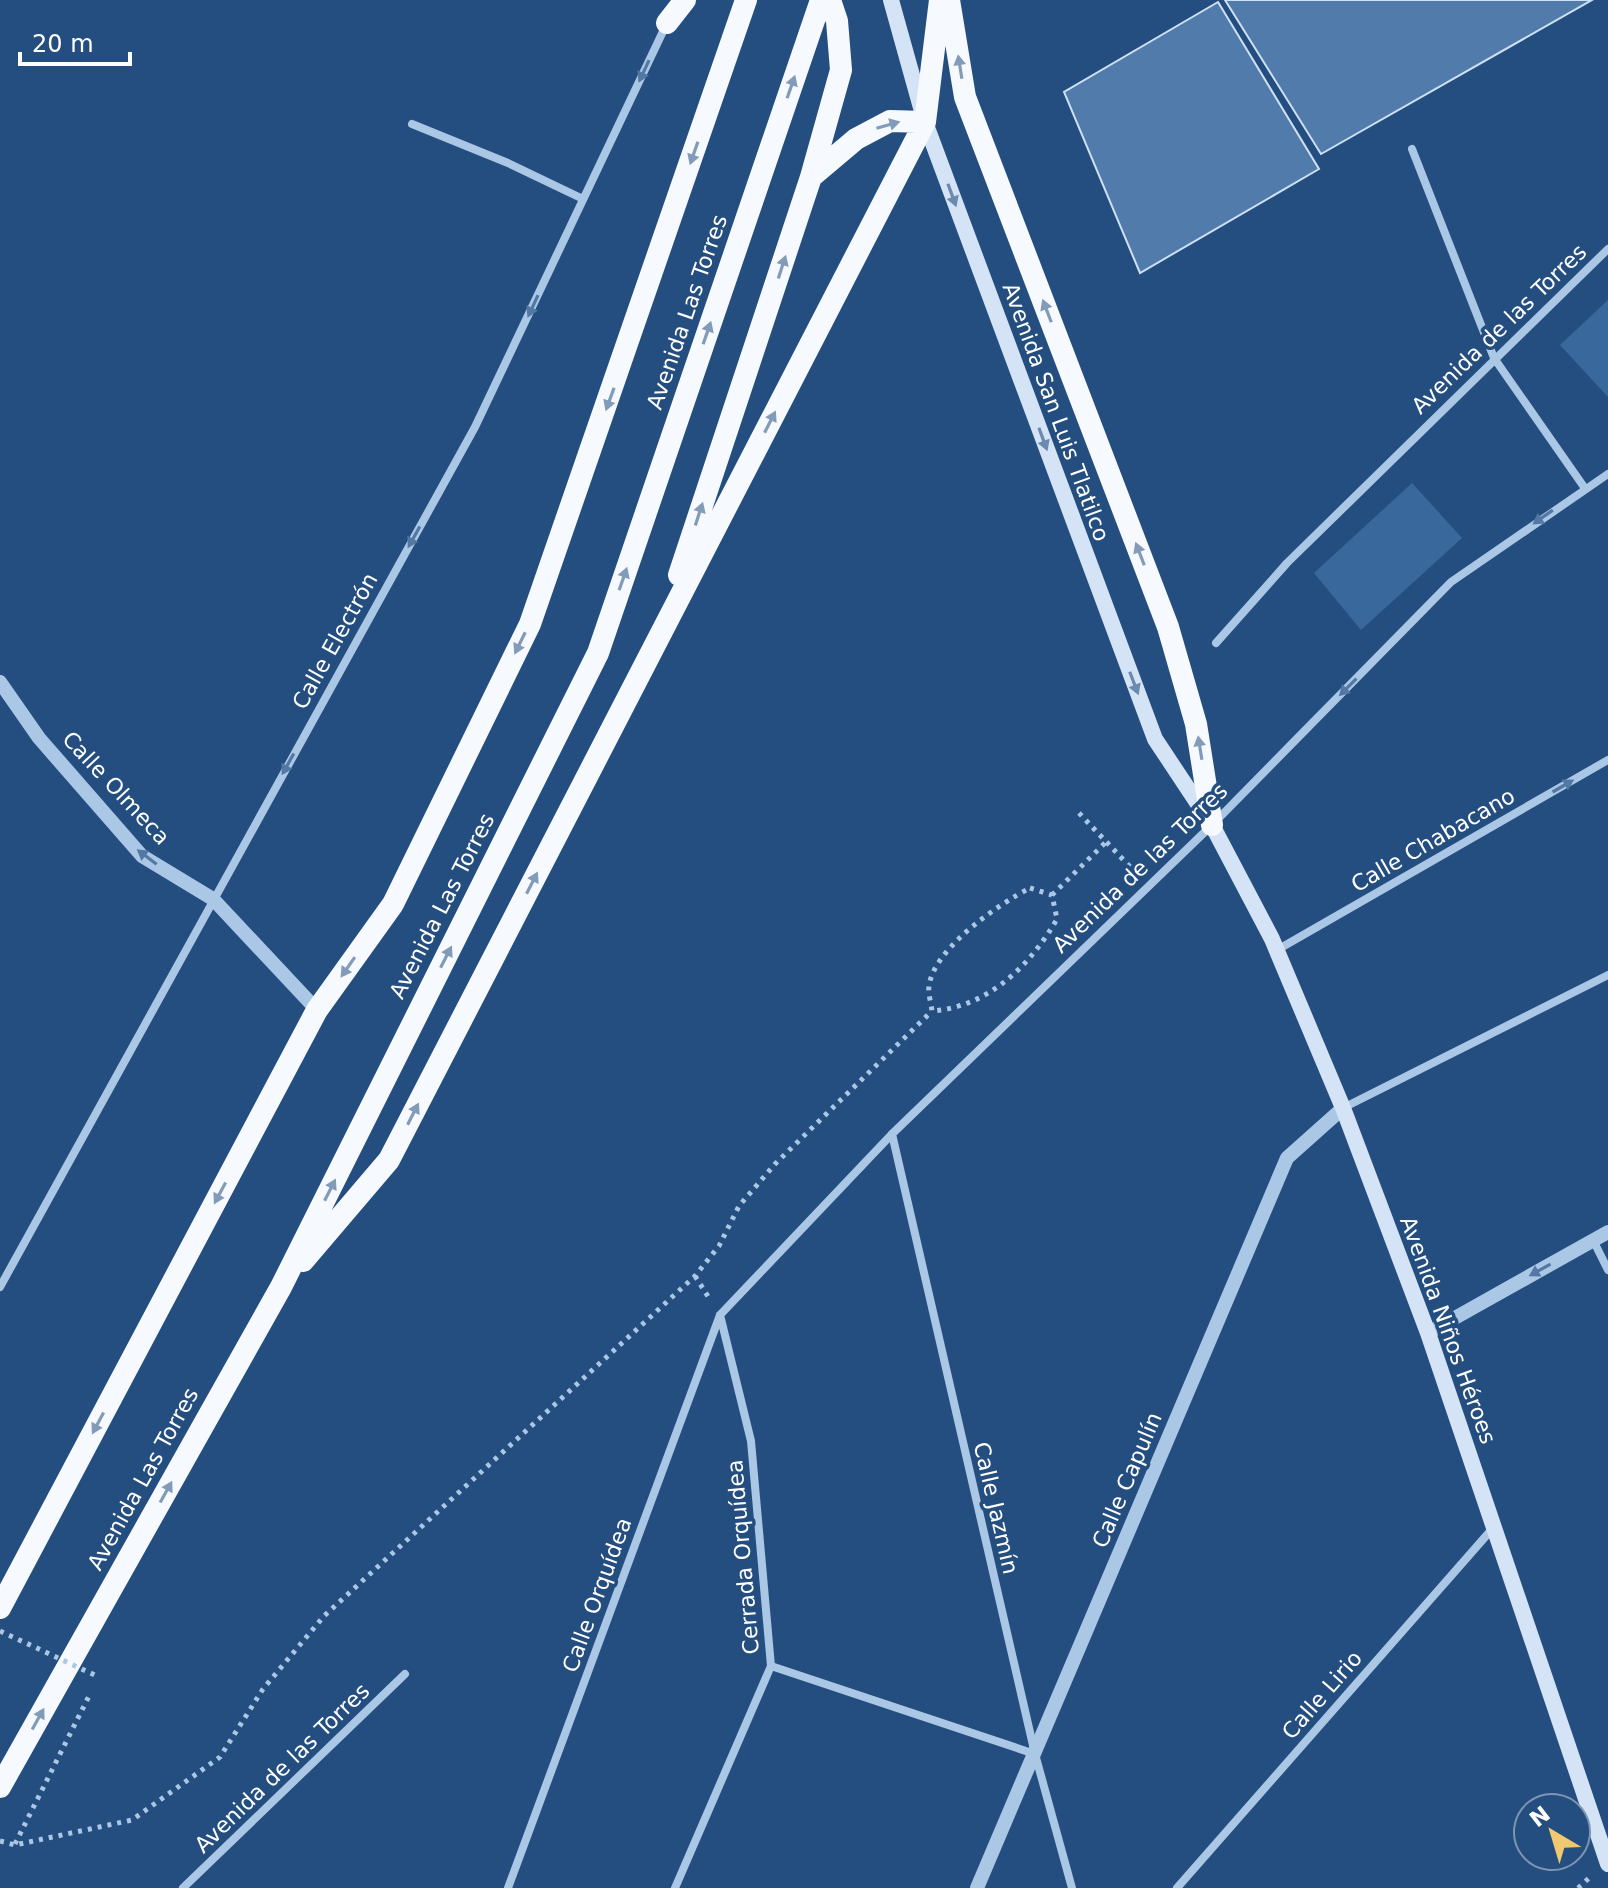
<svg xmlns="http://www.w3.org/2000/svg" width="1608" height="1888" viewBox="0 0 1608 1888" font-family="'DejaVu Sans',sans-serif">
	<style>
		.pitch { fill: #39689d }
		.building { fill: #517baa; stroke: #cee0f5; stroke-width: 2 }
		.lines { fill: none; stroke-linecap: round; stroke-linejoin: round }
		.path { stroke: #abc7e6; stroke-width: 5; stroke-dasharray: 4 6; stroke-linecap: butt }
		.minor { stroke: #abc7e6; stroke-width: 8 }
		.tertiary { stroke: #abc7e6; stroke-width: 14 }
		.secondary { stroke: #d4e3f5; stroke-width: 16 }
		.trunk { stroke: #f6f9fe; stroke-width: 22 }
		.path-bridge { stroke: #abc7e6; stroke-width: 5; stroke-dasharray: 4 6; stroke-linecap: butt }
		.oneway { fill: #829bb8 }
		.oneway2 { fill: #5378a3 }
		.oneway3 { fill: #6a8aae }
		.labels { text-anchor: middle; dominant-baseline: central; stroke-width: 7; stroke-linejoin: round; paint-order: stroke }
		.street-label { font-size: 22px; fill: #fff; stroke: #244e7f }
	</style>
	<rect width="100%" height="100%" fill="#244e7f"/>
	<!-- pitch -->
	<path class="pitch" d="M 1608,300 L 1608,397 L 1560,345 Z
		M 1412,483 L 1462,538 L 1361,630 L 1314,573 Z"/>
	<!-- building -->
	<path class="building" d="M 1225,0 L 1592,0 L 1321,154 Z
		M 1218,2 L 1319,169 L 1140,273 L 1064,92 Z"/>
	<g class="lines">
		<!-- path -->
		<path class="path" d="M 1079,813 L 1134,871
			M 1030,888 L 1052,895 L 1057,919 C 1030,966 988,1007 932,1011 C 931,1003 928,993 929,986 C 934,948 999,904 1030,888 Z
			M 1052,895 L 1107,841
			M 695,1276 L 709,1298
			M 0,1841 L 15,1845 L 132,1820 L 220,1757 L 263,1689 L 324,1616 L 695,1276 L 719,1246 L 739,1206 L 775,1164 L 932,1011
			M 15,1844 L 91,1692
			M 1578,1888 L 1589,1878"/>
		<!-- minor -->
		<path class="minor" d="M 412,124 L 508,163 L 583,199
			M 1412,149 L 1494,358 L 1584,487
			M 1216,643 L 1287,563 L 1608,249
			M 1277,950 L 1608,760
			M 1343,1108 L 1608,975
			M 892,1134 L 1035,1754 L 1072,1888
			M 1593,1240 L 1608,1270
			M 0,1287 L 475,427 L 667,23
			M 771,1666 L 1035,1754
			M 183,1888 L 405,1674
			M 508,1888 L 720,1315 L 892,1134 L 1212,825 L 1451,582 L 1608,474
			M 675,1888 L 771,1666 L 751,1441 L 720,1315
			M 1177,1888 L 1493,1528"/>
		<!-- tertiary -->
		<path class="tertiary" d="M 0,682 L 39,738 L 142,856 L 213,899 L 317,1010
			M 1428,1333 L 1608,1232
			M 977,1888 L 1287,1158 L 1343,1108"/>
		<!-- secondary -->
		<path class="secondary" d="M 891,0 L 925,122 L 1155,739 L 1212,825 L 1272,939 L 1343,1108 L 1428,1333 L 1608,1864"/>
		<!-- trunk -->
		<path class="trunk" d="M 949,0 L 965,97 L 1168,627 L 1196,724 L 1212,825
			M 667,23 L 685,0
			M 811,177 L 856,139 L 890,121 L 925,122
			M 679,575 L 811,177 L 841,70 L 837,21 L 830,0
			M 303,1261 L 389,1160 L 925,122 L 940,0
			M 0,1608 L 317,1010 L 393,904 L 530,624 L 746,0
			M 0,1787 L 281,1287 L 598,653 L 821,0"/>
		<!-- path-bridge -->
		<path class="path-bridge" d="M 0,1631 L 99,1677"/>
	</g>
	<!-- one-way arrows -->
	<defs><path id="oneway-solid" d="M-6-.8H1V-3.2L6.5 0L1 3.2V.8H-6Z" transform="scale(2)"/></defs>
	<g class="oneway">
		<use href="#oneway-solid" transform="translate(960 67) rotate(-99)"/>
		<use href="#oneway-solid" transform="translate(791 87) rotate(-71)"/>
		<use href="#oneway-solid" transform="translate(888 125) rotate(-16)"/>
		<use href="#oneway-solid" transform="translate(694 153) rotate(109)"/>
		<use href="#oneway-solid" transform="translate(782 267) rotate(-72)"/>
		<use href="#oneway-solid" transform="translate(1047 311) rotate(-111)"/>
		<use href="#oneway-solid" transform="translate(707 333) rotate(-71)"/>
		<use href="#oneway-solid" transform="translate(610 399) rotate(110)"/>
		<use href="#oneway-solid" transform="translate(770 422) rotate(-63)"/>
		<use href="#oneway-solid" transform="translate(699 514) rotate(-72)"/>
		<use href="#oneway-solid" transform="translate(1140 554) rotate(-111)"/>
		<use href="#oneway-solid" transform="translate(623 579) rotate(-71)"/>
		<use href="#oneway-solid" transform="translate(520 643) rotate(116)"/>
		<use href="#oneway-solid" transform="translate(1200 748) rotate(-99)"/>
		<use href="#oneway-solid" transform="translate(532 883) rotate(-63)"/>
		<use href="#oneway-solid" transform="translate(446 957) rotate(-63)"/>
		<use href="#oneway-solid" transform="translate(348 967) rotate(125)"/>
		<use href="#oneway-solid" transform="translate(413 1114) rotate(-63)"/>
		<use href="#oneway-solid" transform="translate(330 1190) rotate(-63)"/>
		<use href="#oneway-solid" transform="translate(220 1193) rotate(118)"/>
		<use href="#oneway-solid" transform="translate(98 1423) rotate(118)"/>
		<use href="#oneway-solid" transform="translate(166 1492) rotate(-61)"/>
		<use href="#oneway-solid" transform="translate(38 1719) rotate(-61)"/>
	</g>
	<g class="oneway2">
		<use href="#oneway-solid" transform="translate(644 71) rotate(115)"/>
		<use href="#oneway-solid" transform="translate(533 306) rotate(115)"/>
		<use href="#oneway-solid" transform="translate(1543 517) rotate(145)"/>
		<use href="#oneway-solid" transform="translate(414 537) rotate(119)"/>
		<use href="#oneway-solid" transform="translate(1348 687) rotate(135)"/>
		<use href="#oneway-solid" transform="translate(288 764) rotate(119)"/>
		<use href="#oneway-solid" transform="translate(1563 786) rotate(-30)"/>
		<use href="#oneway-solid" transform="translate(147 857) rotate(-143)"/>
		<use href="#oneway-solid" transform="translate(1540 1270) rotate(151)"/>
	</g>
	<g class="oneway3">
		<use href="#oneway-solid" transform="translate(952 195) rotate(70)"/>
		<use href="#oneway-solid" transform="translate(1043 439) rotate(70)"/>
		<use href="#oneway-solid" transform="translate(1134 683) rotate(69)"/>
	</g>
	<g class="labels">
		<!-- street labels -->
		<g class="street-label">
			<text transform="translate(687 312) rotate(-71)">Avenida Las Torres</text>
			<text transform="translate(1499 329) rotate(-44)">Avenida de las Torres</text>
			<text transform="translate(1056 412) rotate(70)">Avenida San Luis Tlatilco</text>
			<text transform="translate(335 641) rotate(-61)">Calle Electrón</text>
			<text transform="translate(116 788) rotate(47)">Calle Olmeca</text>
			<text transform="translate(1433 840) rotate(-30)">Calle Chabacano</text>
			<text transform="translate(1140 868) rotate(-44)">Avenida de las Torres</text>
			<text transform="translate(442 906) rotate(-63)">Avenida Las Torres</text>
			<text transform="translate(1448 1330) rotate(70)">Avenida Niños Héroes</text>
			<text transform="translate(143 1479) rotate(-61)">Avenida Las Torres</text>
			<text transform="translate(1127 1480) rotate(-67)">Calle Capulín</text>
			<text transform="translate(996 1508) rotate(77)">Calle Jazmín</text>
			<text transform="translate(743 1557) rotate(-95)">Cerrada Orquídea</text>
			<text transform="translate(597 1595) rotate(-70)">Calle Orquídea</text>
			<text transform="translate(1322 1695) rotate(-49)">Calle Lirio</text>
			<text transform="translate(282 1768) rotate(-44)">Avenida de las Torres</text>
		</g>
	</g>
	<!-- north arrow -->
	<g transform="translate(1552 1832) rotate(322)"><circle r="38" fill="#244e7f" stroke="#7c95b2" stroke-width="2"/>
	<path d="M0-6L14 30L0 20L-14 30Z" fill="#f0c86f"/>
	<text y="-12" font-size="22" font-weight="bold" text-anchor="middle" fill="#ffffff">N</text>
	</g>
	<!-- scale -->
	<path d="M20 52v12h110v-12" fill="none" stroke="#ffffff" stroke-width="4"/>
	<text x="32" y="52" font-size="24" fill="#ffffff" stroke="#244e7f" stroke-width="6" paint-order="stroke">20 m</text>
</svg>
